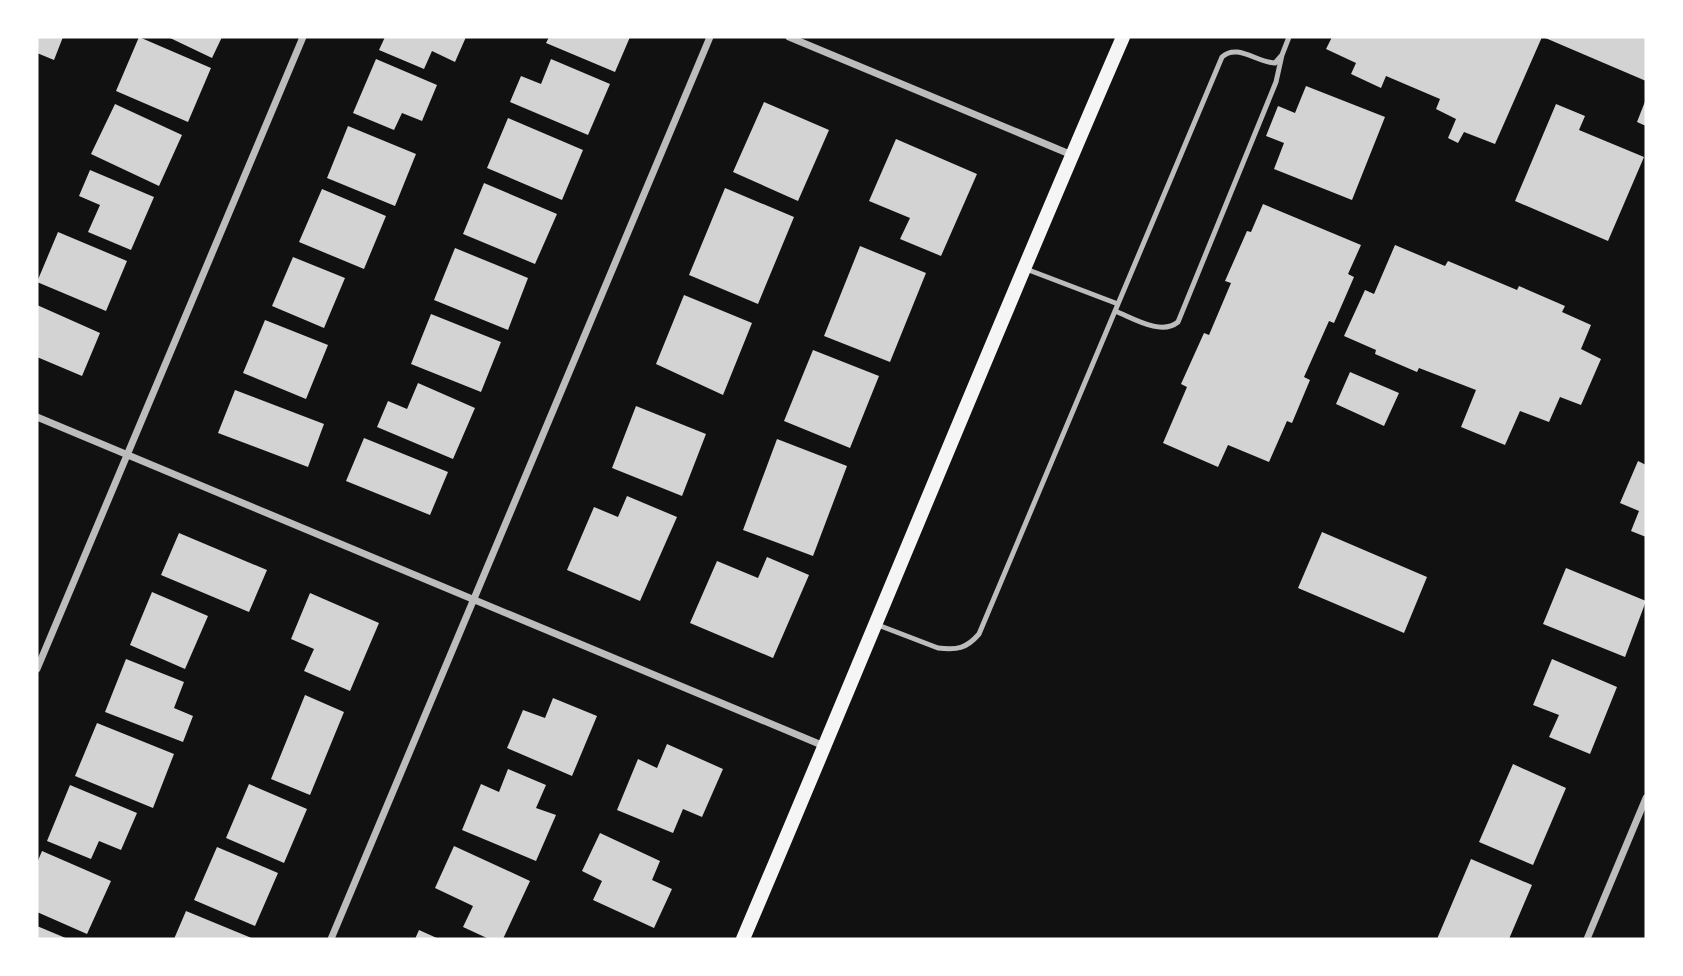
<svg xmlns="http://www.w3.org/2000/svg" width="1683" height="976" viewBox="0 0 1683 976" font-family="'Exo 2',sans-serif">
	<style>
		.building { fill: #d3d3d3 }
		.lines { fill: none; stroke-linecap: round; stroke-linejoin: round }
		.service { stroke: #bcbcbc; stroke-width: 5 }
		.minor { stroke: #bcbcbc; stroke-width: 7 }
		.secondary { stroke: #f5f5f5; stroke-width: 14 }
	</style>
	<rect width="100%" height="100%" fill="#111"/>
	<!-- building -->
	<path class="building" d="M 37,37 L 63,37 L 54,60 L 37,53 Z
		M 139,37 L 211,68 L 188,122 L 116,91 Z
		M 168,37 L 222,37 L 212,58 Z
		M 385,37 L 466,37 L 455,62 L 432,51 L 424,69 L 379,50 Z
		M 549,37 L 630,37 L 615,72 L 546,43 Z
		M 1332,37 L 1542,37 L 1495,144 L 1464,132 L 1458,143 L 1448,138 L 1456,119 L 1436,109 L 1440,99 L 1386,76 L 1381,88 L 1351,74 L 1356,63 L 1326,49 Z
		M 1543,37 L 1646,37 L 1646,81 Z
		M 376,59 L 437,85 L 422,121 L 402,113 L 394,130 L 353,113 Z
		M 551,59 L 610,84 L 588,135 L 510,102 L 521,76 L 541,84 Z
		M 1306,86 L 1385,117 L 1352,200 L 1274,169 L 1284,143 L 1266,136 L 1278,106 L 1295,113 Z
		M 1646,99 L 1646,126 L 1637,122 Z
		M 764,102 L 829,130 L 798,201 L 733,172 Z
		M 115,104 L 182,135 L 159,186 L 91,154 Z
		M 1556,104 L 1585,116 L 1579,130 L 1644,157 L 1608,241 L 1515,201 Z
		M 508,118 L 583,150 L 562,200 L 487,168 Z
		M 348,126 L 416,154 L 395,206 L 327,178 Z
		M 896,139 L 977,174 L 941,256 L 900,239 L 910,218 L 869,201 Z
		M 90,170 L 154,197 L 131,250 L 88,232 L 100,205 L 79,196 Z
		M 484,183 L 557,214 L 535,264 L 463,234 Z
		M 725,188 L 794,217 L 758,304 L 689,275 Z
		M 322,189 L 386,216 L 364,269 L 299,242 Z
		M 1263,204 L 1361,245 L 1348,274 L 1354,277 L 1334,323 L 1329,321 L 1304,377 L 1310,380 L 1292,423 L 1287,421 L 1269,462 L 1228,445 L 1218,467 L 1163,443 L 1187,387 L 1181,384 L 1204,333 L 1209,335 L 1231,283 L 1225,281 L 1247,231 L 1251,232 Z
		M 58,232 L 127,261 L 106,311 L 37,282 Z
		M 1395,245 L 1445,266 L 1448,261 L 1517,290 L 1519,286 L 1565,306 L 1562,312 L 1591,325 L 1581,349 L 1601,359 L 1581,405 L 1560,397 L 1549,422 L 1520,411 L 1505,445 L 1461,427 L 1476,390 L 1419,368 L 1417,372 L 1375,354 L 1376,350 L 1344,336 L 1365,290 L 1374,294 Z
		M 860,246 L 926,273 L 890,362 L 824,336 Z
		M 455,248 L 528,278 L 508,330 L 434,300 Z
		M 293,257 L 345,278 L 324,328 L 272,306 Z
		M 684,295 L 752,323 L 723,395 L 656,364 Z
		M 37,305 L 100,333 L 82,376 L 37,357 Z
		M 431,314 L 501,342 L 481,392 L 411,364 Z
		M 265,320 L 328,345 L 306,399 L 243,373 Z
		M 813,350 L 879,376 L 850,448 L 784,421 Z
		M 1350,372 L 1399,393 L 1384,426 L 1336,404 Z
		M 418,383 L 475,408 L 453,459 L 377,427 L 388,401 L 407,409 Z
		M 235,390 L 324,424 L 308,467 L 218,433 Z
		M 636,406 L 706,434 L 682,496 L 612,468 Z
		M 364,438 L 448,472 L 430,515 L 346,481 Z
		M 777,439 L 847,466 L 813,556 L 743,530 Z
		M 1638,461 L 1646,465 L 1646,537 L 1631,531 L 1639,511 L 1620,503 Z
		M 627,496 L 677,517 L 640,601 L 567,570 L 594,507 L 618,517 Z
		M 1322,532 L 1427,577 L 1404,633 L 1298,588 Z
		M 179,533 L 267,570 L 249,612 L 161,575 Z
		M 767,557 L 809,575 L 773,658 L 690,623 L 717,561 L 758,578 Z
		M 1566,568 L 1646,601 L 1625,657 L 1543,624 Z
		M 152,592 L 208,616 L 185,669 L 130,645 Z
		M 310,593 L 379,623 L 350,691 L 304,671 L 314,649 L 291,639 Z
		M 126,659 L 184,682 L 174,708 L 193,716 L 183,742 L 105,712 Z
		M 1552,659 L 1617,687 L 1590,754 L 1549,737 L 1559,715 L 1533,705 Z
		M 305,695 L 344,712 L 310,795 L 271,779 Z
		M 553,698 L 597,716 L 572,776 L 507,748 L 523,710 L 545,718 Z
		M 97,723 L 174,754 L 153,808 L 75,776 Z
		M 667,744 L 723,769 L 702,817 L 683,809 L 673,833 L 617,810 L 638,759 L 657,768 Z
		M 1513,764 L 1566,788 L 1533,865 L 1479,842 Z
		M 508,769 L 546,785 L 536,808 L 556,815 L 536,861 L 462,830 L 481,784 L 499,792 Z
		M 249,784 L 307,809 L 284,863 L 226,838 Z
		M 70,785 L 137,813 L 121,850 L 99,841 L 91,859 L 47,841 Z
		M 600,833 L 660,861 L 652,880 L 672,889 L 654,928 L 593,900 L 602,881 L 582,871 Z
		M 454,846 L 530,881 L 503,939 L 489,939 L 463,927 L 473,906 L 435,888 Z
		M 217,847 L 278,873 L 255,926 L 194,900 Z
		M 42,851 L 111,881 L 87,934 L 37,912 L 37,863 Z
		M 1471,859 L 1532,885 L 1509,939 L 1437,939 Z
		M 186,911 L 254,939 L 174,939 Z
		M 37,926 L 68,939 L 37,939 Z
		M 419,930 L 439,939 L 415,939 Z"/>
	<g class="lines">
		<!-- service -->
		<path class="service" d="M 1026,269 L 1118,304
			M 1115,311 C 1133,318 1161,336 1178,322 L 1276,82 L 1282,55 L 1289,37
			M 878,625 L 938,648 C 957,650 966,649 979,634 L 1222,57 C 1237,43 1256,62 1275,63 L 1282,55"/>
		<!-- minor -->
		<path class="minor" d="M 789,37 L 1072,155
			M 37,417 L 824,746
			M 37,669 L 303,37
			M 331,939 L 710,37
			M 1587,939 L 1646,798"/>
		<!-- secondary -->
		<path class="secondary" d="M 743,939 C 871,639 993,336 1123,37"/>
	</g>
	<!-- border -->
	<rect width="1683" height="976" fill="none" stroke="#ffffff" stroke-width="77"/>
</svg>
